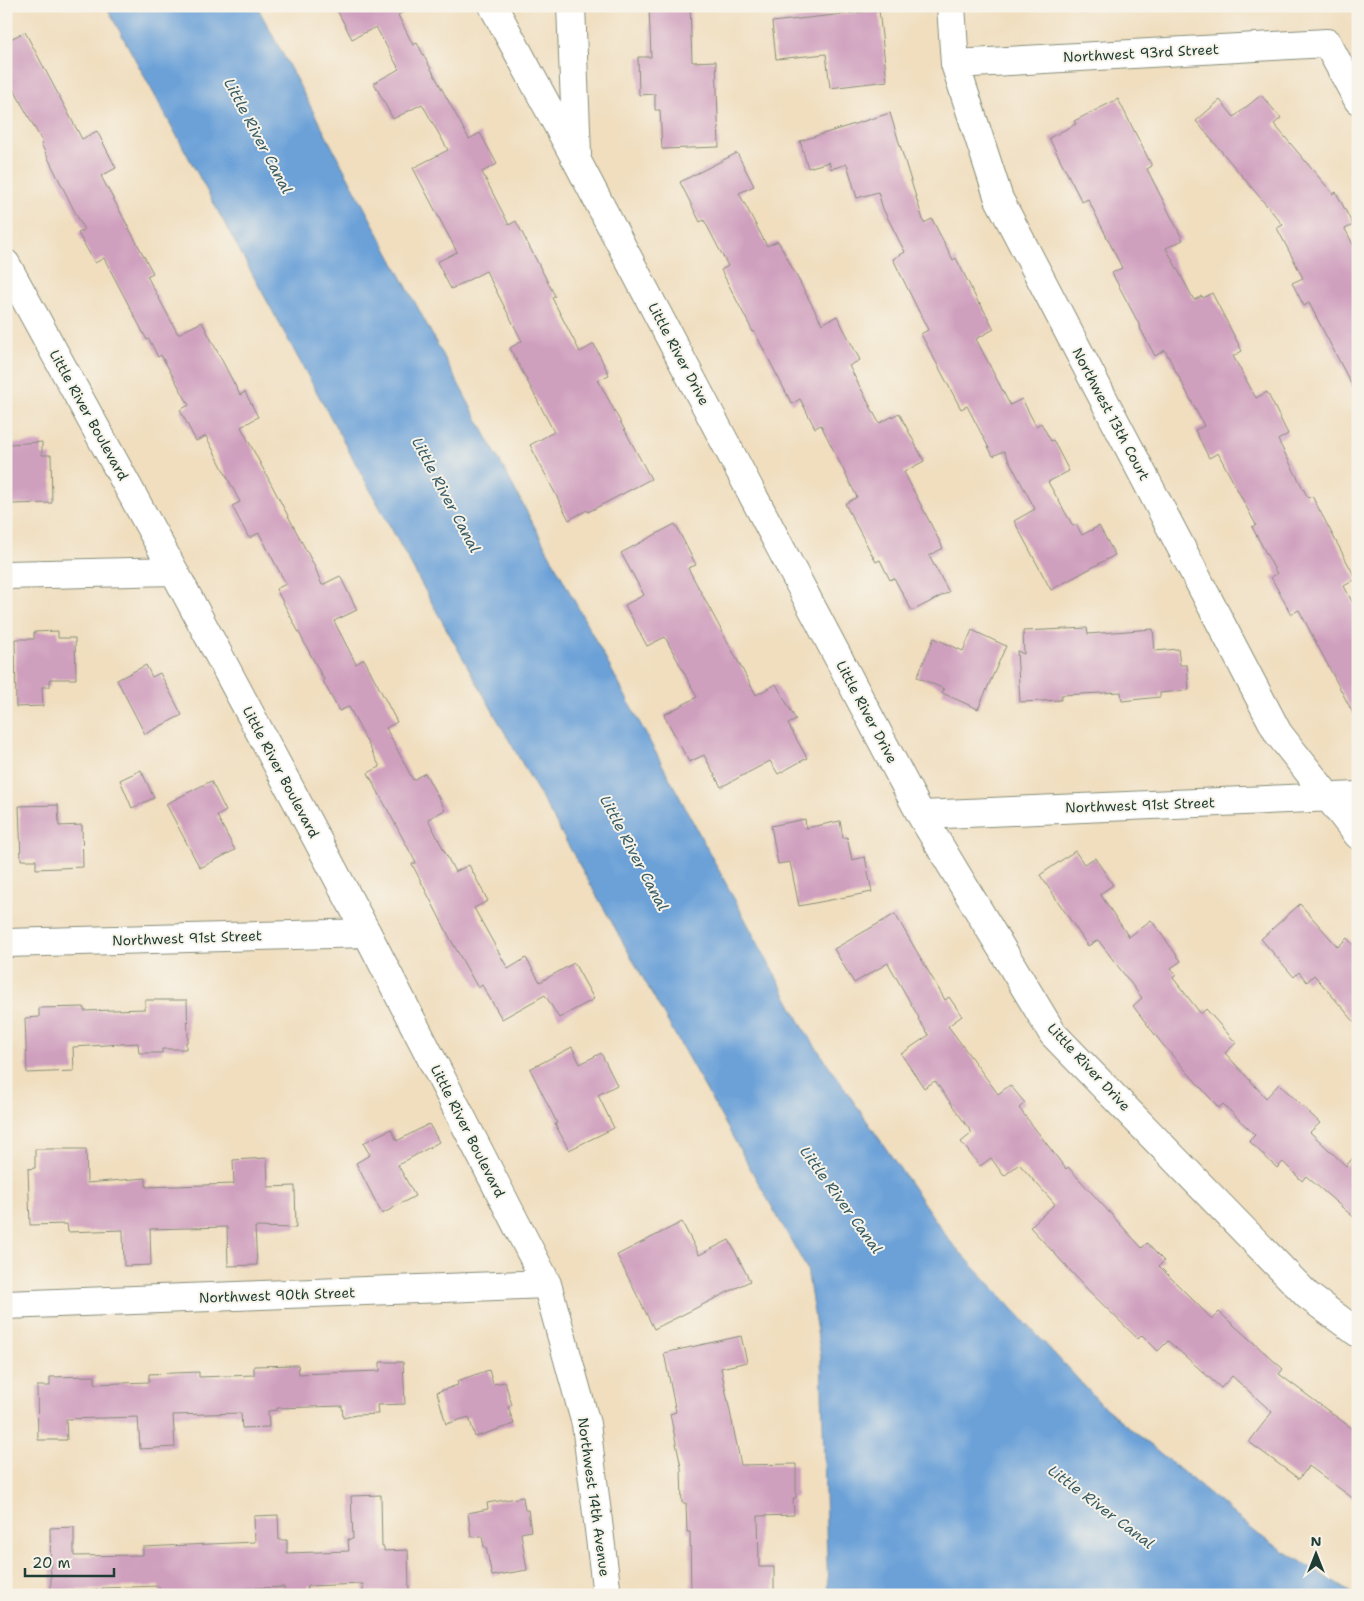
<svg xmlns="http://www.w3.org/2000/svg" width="1364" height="1601" viewBox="0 0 1364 1601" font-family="'Shantell Sans',sans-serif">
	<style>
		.water { fill: #6ca1d8; stroke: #466f86 }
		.building { fill: #cf9fbe }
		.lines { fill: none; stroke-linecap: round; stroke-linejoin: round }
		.minor-casing { stroke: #888e7a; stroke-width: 30 }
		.minor { stroke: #fff; stroke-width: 28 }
		.labels { text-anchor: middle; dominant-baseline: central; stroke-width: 4; stroke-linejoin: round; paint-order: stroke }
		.street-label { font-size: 14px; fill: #1f3d34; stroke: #f7f3e8 }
		.water-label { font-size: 15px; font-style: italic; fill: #365b65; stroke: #f7f3e8 }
	</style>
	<rect width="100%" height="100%" fill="#f7f3e8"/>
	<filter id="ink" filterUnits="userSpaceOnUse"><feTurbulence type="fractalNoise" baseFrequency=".02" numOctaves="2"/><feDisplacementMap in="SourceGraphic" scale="10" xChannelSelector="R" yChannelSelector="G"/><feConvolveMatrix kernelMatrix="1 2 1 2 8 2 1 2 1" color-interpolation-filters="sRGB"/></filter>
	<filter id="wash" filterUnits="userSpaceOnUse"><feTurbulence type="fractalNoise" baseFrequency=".0096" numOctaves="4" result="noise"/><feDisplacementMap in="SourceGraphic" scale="20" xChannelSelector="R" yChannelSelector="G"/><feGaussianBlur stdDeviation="1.12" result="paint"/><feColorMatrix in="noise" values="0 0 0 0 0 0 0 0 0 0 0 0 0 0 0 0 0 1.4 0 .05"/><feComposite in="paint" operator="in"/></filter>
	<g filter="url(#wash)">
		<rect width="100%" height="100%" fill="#f0debf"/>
		<!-- water -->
		<path class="water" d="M 106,6 L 257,6 L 507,475 L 805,1031 L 949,1240 L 1102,1405 L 1259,1535 L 1354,1595 L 828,1595 L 821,1357 L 807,1269 L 433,605 Z"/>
		<g id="blocks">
			<!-- building -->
			<path class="building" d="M 335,6 L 415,6 L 398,15 L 413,45 L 417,43 L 469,139 L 480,133 L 497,164 L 482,172 L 509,225 L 516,221 L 555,296 L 552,298 L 580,352 L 594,344 L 609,375 L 598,380 L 651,479 L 588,512 L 587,510 L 569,520 L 530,445 L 554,432 L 510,348 L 522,341 L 486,271 L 451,289 L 437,262 L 457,252 L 413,168 L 448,150 L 422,104 L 393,119 L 374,83 L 399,69 L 376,27 L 352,39 Z
				M 649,6 L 690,6 L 692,62 L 716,61 L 719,147 L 662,149 L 660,110 L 655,110 L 655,94 L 639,95 L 638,57 L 651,57 Z
				M 879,10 L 887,81 L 830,88 L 826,54 L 776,59 L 772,22 Z
				M 25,32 L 82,139 L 97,131 L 116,168 L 101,176 L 153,273 L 147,276 L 178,334 L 202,322 L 240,395 L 245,392 L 258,417 L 241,427 L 314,565 L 322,585 L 340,576 L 357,610 L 334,621 L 356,664 L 364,659 L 397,722 L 386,728 L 413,780 L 425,773 L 445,810 L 428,819 L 455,872 L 469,865 L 488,901 L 474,908 L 508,969 L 526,958 L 540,982 L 574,963 L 594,999 L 559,1018 L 545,995 L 502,1019 L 482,985 L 478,988 L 452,942 L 412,864 L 416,863 L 368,773 L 380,767 L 349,707 L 339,711 L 323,681 L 324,680 L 276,589 L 286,584 L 259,533 L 249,538 L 232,506 L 240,502 L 206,436 L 196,441 L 180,410 L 189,405 L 161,355 L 158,357 L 149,339 L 147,340 L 104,258 L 95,263 L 78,233 L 84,230 L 41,144 L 43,143 L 6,75 L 6,41 Z
				M 1261,95 L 1281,118 L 1274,124 L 1333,194 L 1336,192 L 1353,225 L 1345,229 L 1358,254 L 1358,397 L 1309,303 L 1304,306 L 1292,283 L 1303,278 L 1277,228 L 1283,225 L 1196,121 L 1220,100 L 1234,117 Z
				M 1118,99 L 1152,166 L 1147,169 L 1183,240 L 1166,248 L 1194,300 L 1202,296 L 1203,298 L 1212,293 L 1242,351 L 1233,356 L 1256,398 L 1267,392 L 1288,434 L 1278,440 L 1308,498 L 1312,496 L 1356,579 L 1344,586 L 1358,613 L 1358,723 L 1299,610 L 1291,614 L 1271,577 L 1277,574 L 1252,527 L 1256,525 L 1218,453 L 1209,458 L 1195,430 L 1204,426 L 1165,350 L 1155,356 L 1140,328 L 1141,328 L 1112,273 L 1122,268 L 1088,199 L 1082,202 L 1049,138 L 1076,124 L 1074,121 Z
				M 890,113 L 924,223 L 932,219 L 953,260 L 956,258 L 979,304 L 980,303 L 994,329 L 976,339 L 1010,405 L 1022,399 L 1036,426 L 1041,423 L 1051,441 L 1053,440 L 1069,471 L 1048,482 L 1073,526 L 1076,524 L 1082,535 L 1099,526 L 1115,555 L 1051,590 L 1014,521 L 1035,509 L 1004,451 L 993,456 L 967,406 L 961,409 L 921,334 L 928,330 L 893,259 L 905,252 L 883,209 L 878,192 L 857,198 L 847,164 L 831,169 L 829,162 L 808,168 L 800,141 Z
				M 737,153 L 754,186 L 739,193 L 767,246 L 778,241 L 822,324 L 837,316 L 860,360 L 849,366 L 878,421 L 880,423 L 899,413 L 924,461 L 904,472 L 943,548 L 929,556 L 949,592 L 912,611 L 894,578 L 890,580 L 880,560 L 876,562 L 845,504 L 857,497 L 821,425 L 815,428 L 800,399 L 792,404 L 754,331 L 753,332 L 721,270 L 728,266 L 704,220 L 700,222 L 680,182 Z
				M 42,442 L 42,455 L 51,455 L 52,503 L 10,504 L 9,444 Z
				M 675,524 L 696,565 L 688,568 L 756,695 L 776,684 L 796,720 L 788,724 L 807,758 L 778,774 L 770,761 L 721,787 L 704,755 L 689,762 L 664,715 L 697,697 L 665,637 L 647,646 L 625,605 L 644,595 L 621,553 Z
				M 1087,628 L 1088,634 L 1153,629 L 1155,651 L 1178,649 L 1180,665 L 1187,665 L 1189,690 L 1160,693 L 1160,697 L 1122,701 L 1121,692 L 1061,695 L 1061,700 L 1020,702 L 1017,651 L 1024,654 L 1023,631 Z
				M 972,630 L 1006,646 L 978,709 L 942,693 L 944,689 L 917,677 L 934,638 L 963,651 Z
				M 58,631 L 58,638 L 75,638 L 76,679 L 50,679 L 50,687 L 42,687 L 43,706 L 16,707 L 15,639 L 34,639 L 34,632 Z
				M 146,665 L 152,677 L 160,673 L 182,715 L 145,734 L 117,680 Z
				M 141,770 L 154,798 L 132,808 L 120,780 Z
				M 211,781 L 226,811 L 217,816 L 235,850 L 200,868 L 166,804 Z
				M 58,805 L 59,826 L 82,825 L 83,867 L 36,869 L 36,860 L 21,860 L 19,806 Z
				M 805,819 L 806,828 L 840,821 L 843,838 L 847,837 L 852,860 L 865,857 L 872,892 L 799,906 L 790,862 L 778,864 L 771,826 Z
				M 1075,851 L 1084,864 L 1095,858 L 1113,885 L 1100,894 L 1129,937 L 1151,920 L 1181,961 L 1171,968 L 1176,975 L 1173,978 L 1201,1014 L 1206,1009 L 1236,1043 L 1225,1053 L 1266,1098 L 1279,1084 L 1320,1123 L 1310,1132 L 1346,1166 L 1358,1152 L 1358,1221 L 1306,1176 L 1302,1181 L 1283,1162 L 1277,1168 L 1249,1141 L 1255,1135 L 1223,1104 L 1219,1108 L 1163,1045 L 1133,1006 L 1142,998 L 1098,940 L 1088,946 L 1040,875 Z
				M 1300,904 L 1338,947 L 1347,938 L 1358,950 L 1358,1026 L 1314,975 L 1307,982 L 1299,972 L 1294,977 L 1261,939 Z
				M 895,914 L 945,1000 L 949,997 L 962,1016 L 948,1026 L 998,1094 L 1010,1085 L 1025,1103 L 1019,1108 L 1066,1169 L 1068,1167 L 1142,1248 L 1147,1243 L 1155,1252 L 1164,1261 L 1159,1266 L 1212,1319 L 1219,1312 L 1283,1369 L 1279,1374 L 1358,1433 L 1358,1502 L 1309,1466 L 1299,1479 L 1249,1442 L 1272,1412 L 1232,1376 L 1221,1388 L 1168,1341 L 1158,1351 L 1142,1335 L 1138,1339 L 1090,1292 L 1030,1227 L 1055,1204 L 1019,1164 L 1004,1176 L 991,1158 L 980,1166 L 961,1142 L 972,1133 L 935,1081 L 924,1088 L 901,1054 L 929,1035 L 918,1019 L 919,1018 L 888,963 L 854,983 L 834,949 Z
				M 145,1000 L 187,1000 L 188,1041 L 186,1042 L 186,1049 L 162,1049 L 162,1053 L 139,1053 L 138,1043 L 73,1047 L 74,1071 L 27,1073 L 25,1018 L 39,1017 L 39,1008 L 84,1007 L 84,1011 L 145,1009 Z
				M 572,1047 L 580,1064 L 601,1053 L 617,1085 L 598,1095 L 614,1128 L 569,1150 L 555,1124 L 557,1123 L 530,1069 Z
				M 429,1124 L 439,1142 L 398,1165 L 415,1196 L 382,1214 L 356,1163 L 370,1155 L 363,1143 L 391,1129 L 397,1141 Z
				M 35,1149 L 86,1149 L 87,1183 L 146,1178 L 146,1187 L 234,1184 L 233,1160 L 267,1158 L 268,1187 L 295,1186 L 296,1228 L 255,1227 L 257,1265 L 228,1266 L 227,1227 L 150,1229 L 151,1265 L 124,1266 L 123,1230 L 68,1232 L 67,1224 L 30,1225 L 28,1169 L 35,1168 Z
				M 682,1222 L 699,1255 L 729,1240 L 750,1281 L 654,1329 L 617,1255 Z
				M 741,1336 L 747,1362 L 721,1368 L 741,1465 L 796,1464 L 796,1498 L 793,1498 L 794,1515 L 758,1516 L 759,1567 L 774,1567 L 774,1595 L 691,1595 L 690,1532 L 687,1532 L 686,1503 L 682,1503 L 681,1467 L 670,1414 L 676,1412 L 664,1353 Z
				M 380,1362 L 403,1362 L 405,1404 L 377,1405 L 378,1414 L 356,1415 L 343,1418 L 342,1406 L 277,1408 L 277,1410 L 268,1411 L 269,1427 L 242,1428 L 241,1413 L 173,1415 L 175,1447 L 140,1449 L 138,1417 L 66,1419 L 67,1440 L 38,1440 L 37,1386 L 50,1386 L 50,1377 L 95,1376 L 95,1384 L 149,1382 L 149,1374 L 199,1372 L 199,1377 L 254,1375 L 254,1366 L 298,1365 L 299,1374 L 380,1371 Z
				M 489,1370 L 493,1384 L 505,1382 L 512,1405 L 508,1407 L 514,1424 L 475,1437 L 469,1417 L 446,1424 L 437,1392 L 458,1385 L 457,1381 Z
				M 381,1495 L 382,1547 L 384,1547 L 384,1551 L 408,1550 L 409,1591 L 363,1592 L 363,1584 L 307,1586 L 308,1595 L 284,1595 L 284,1587 L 228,1589 L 228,1595 L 160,1595 L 159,1586 L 102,1588 L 102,1590 L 51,1590 L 50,1528 L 74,1527 L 74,1556 L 143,1555 L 143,1547 L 255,1542 L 254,1516 L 278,1515 L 279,1540 L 287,1540 L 287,1553 L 349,1551 L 348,1539 L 353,1539 L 351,1496 Z
				M 523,1497 L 525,1510 L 528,1510 L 531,1531 L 521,1533 L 527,1570 L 492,1576 L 486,1547 L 484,1547 L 482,1536 L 471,1537 L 468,1513 L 488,1509 L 487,1503 Z"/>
		</g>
	</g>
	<g filter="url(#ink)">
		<use href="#blocks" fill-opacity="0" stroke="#888e7a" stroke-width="1"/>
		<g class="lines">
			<defs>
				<path id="minor" d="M 493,6 L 577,161 L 921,815 L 1053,1034 L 1308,1296 L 1358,1333
					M 571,6 L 577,154
					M 951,6 L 955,64 L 999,199 L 1278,733 L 1358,835
					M 955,64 L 1327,43 L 1358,100
					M 6,264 L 174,571 L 367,933 L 547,1284 L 586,1424 L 607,1595
					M 6,575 L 174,571
					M 921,815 L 1358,796
					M 6,943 L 367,933
					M 6,1305 L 547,1284"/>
			</defs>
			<!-- minor casing -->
			<use href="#minor" class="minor-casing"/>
			<!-- minor -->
			<use href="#minor" class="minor"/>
		</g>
	</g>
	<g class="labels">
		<!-- street labels -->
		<g class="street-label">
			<text transform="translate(1141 53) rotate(-3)">Northwest 93rd Street</text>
			<text transform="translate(679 354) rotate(62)">Little River Drive</text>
			<text transform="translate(1111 414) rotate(62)">Northwest 13th Court</text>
			<text transform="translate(89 415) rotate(61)">Little River Boulevard</text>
			<text transform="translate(867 712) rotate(62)">Little River Drive</text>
			<text transform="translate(281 772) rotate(62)">Little River Boulevard</text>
			<text transform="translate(1140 805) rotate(-2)">Northwest 91st Street</text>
			<text transform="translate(187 938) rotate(-2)">Northwest 91st Street</text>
			<text transform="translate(1089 1067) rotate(47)">Little River Drive</text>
			<text transform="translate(468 1131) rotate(63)">Little River Boulevard</text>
			<text transform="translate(277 1295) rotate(-2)">Northwest 90th Street</text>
			<text transform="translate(594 1497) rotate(82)">Northwest 14th Avenue</text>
		</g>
		<!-- water labels -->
		<g class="water-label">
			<text transform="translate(258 136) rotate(62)">Little River Canal</text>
			<text transform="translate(446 495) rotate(62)">Little River Canal</text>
			<text transform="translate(634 853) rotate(62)">Little River Canal</text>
			<text transform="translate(841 1200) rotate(54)">Little River Canal</text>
			<text transform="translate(1101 1507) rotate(37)">Little River Canal</text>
		</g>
	</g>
	<!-- margin -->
	<rect width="1364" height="1601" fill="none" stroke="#f7f3e8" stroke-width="25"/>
	<!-- north arrow -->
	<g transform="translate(1316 1554)" stroke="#f7f3e8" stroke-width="4" paint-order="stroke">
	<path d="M0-4L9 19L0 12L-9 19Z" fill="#1f3d34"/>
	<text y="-8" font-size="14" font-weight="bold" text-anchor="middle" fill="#1f3d34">N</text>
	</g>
	<!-- scale -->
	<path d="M25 1568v8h89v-8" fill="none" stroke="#1f3d34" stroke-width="2.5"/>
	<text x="32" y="1568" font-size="15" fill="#1f3d34" stroke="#f7f3e8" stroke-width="4" paint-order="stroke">20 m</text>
</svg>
